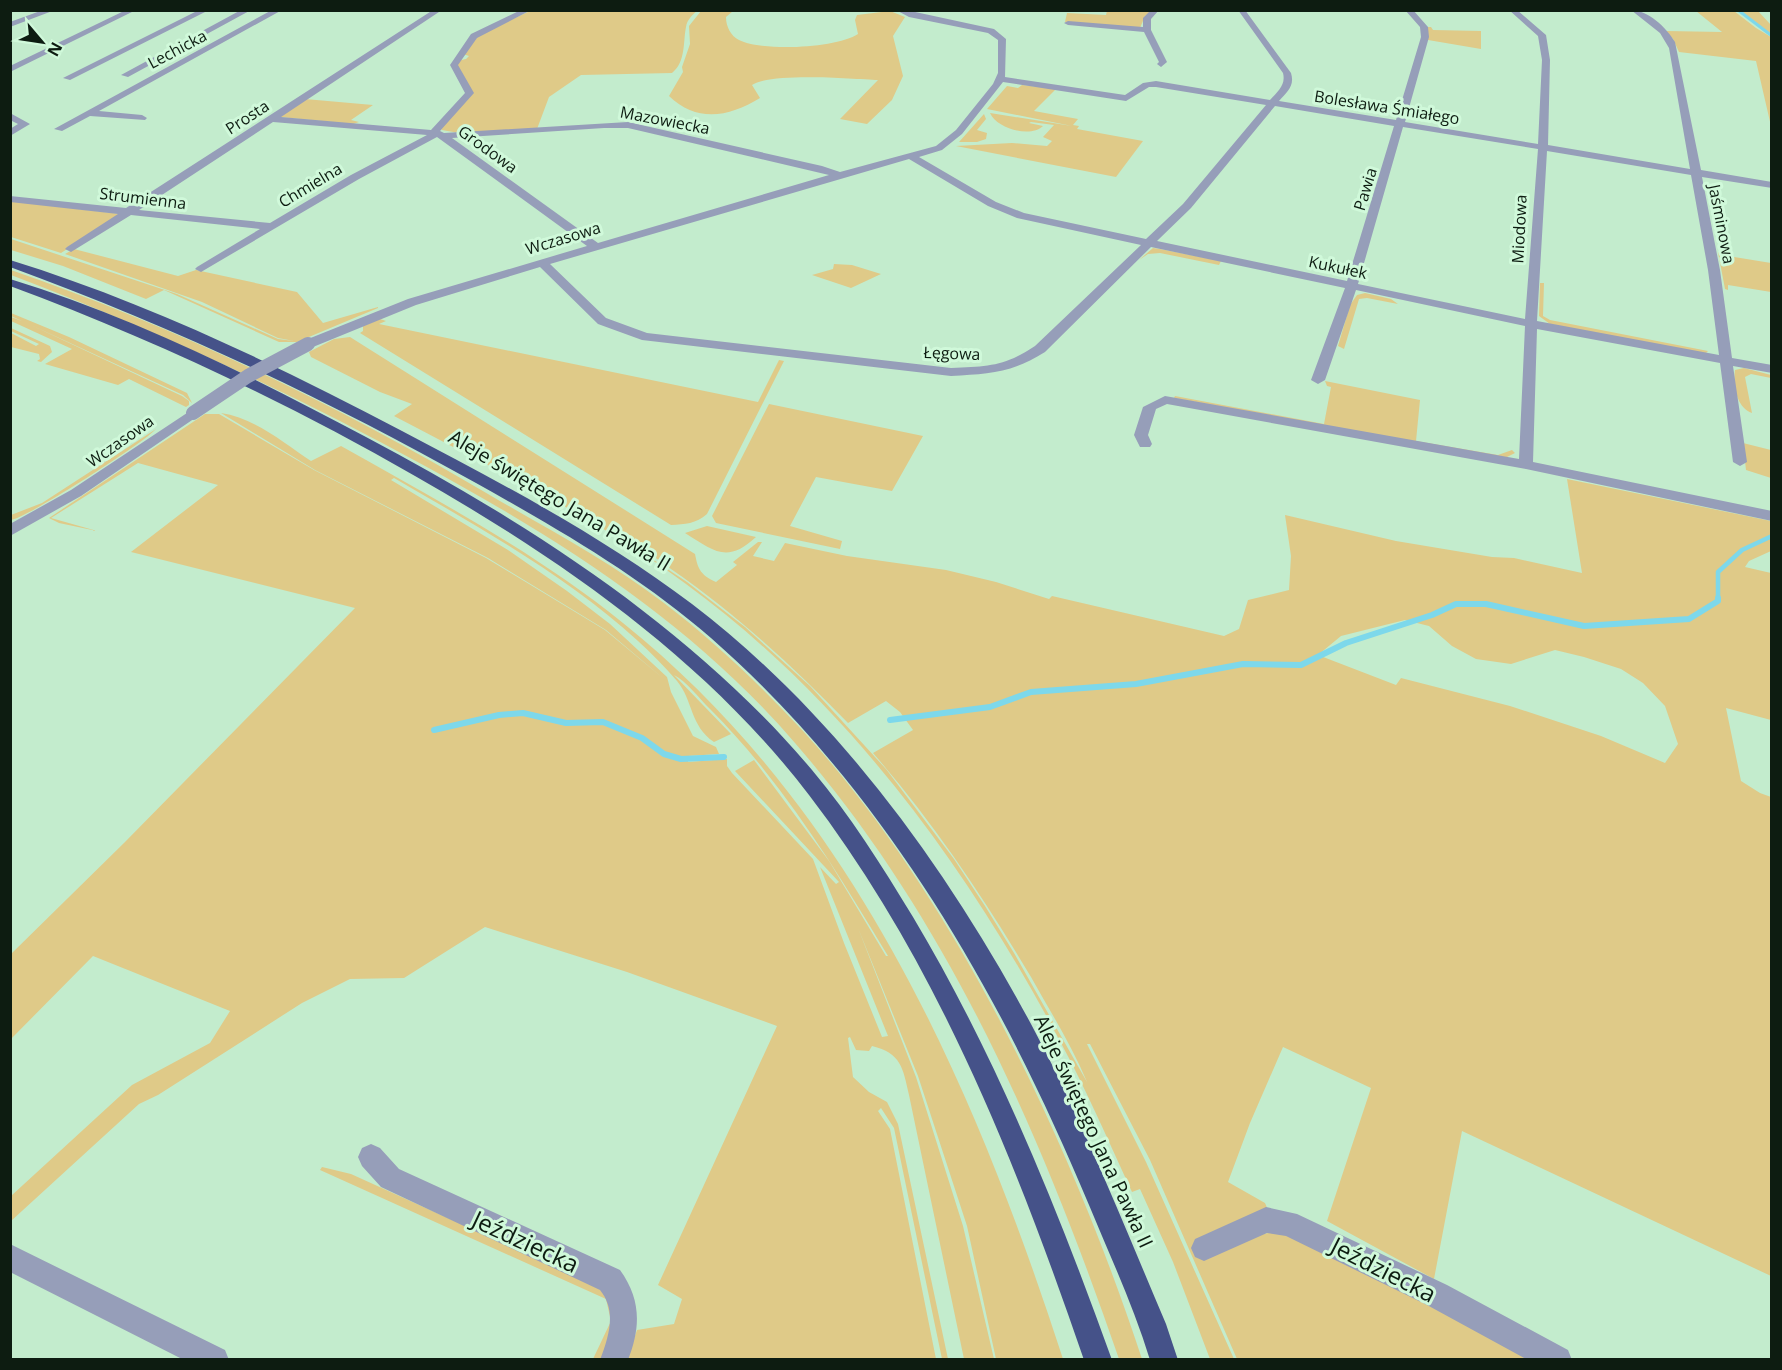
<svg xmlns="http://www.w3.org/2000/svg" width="1782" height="1370" viewBox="0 0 1782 1370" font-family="'Open Sans',sans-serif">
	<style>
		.green { fill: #dfca88; fill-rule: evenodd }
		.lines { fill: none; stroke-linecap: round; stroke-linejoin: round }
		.stream-far2 { stroke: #7dd8eb; stroke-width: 3 }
		.stream-far1 { stroke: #7dd8eb; stroke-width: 4.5 }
		.stream { stroke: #7dd8eb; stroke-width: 6 }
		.minor { fill: #969eb9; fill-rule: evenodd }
		.highway { fill: #455289; fill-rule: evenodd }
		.minor-bridge { stroke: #969eb9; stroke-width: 14 }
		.labels { text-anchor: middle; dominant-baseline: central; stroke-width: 6; stroke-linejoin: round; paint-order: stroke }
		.far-street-label { font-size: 16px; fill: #0d1c11; stroke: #d0f9da }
		.street-label { font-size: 20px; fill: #0d1c11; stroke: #d0f9da }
		.near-street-label { font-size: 24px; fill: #0d1c11; stroke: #d0f9da }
	</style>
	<rect width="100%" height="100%" fill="#c3eccd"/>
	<!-- green -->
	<path class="green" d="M 530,11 L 697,11 C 692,15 687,20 686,27 C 683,42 686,62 672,73 L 581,75 L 549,97 L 537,129 L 459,133 L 442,130 L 440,128 L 470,95 L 456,68 L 457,61 L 466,59 L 469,56 L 463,54 L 476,36 Z
		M 890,11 L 905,17 L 893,36 L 903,76 L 892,100 L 867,124 L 840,119 L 878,80 C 853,79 771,72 752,85 L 760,98 C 729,117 697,123 669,96 L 683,72 L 682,67 L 690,44 L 689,26 L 701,11 L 733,11 L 726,17 C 726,27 731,36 739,40 C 763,52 837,48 858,34 L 855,20 L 857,15 Z
		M 1107,11 L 1152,11 L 1145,16 L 1140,28 L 1065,22 L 1067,13 L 1106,15 Z
		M 1696,11 L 1734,11 L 1756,28 L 1771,37 L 1771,126 L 1756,61 L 1679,52 L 1673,39 L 1666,31 L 1722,32 Z
		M 1741,11 L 1758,11 L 1771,25 L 1771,34 Z
		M 1427,27 L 1431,27 L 1433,30 L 1481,31 L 1481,49 L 1428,40 Z
		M 1022,85 L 1056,89 L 1034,111 L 1078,119 L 1073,125 L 1079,126 L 1077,129 L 1143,141 L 1116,177 L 956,146 L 1012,143 L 1047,146 L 1052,141 L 1043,137 L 1054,125 L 1031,122 L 1029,123 L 1043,126 C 1031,138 997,129 990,113 L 1072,126 L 987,109 L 1007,86 L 1018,88 Z
		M 305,99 L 373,105 L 351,120 L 359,122 L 353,124 L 280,117 Z
		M 984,114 L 986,119 L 977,130 L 987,133 L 986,139 L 977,142 L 959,142 Z
		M 10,201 L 121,214 L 61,253 L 11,237 Z
		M 11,239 L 177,294 L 278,339 L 294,341 L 278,338 L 202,302 L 65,254 L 74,249 L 178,276 L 196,270 L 297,292 L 323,323 L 378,307 L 378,308 L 297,342 L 279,342 L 164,290 L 146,299 L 63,266 L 11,250 Z
		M 1153,248 L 1160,249 L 1221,261 L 1219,265 L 1160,253 L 1148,254 L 1139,260 Z
		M 1718,252 L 1722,255 L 1771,263 L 1771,292 L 1728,285 L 1728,290 L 1725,289 Z
		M 834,264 L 852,265 L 881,274 L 851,288 L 812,275 L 833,269 Z
		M 11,270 C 176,327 338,405 488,494 C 548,529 609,561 664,603 C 714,641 760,685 803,731 C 957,900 1071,1144 1142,1359 L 1119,1359 C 1043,1139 950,921 795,743 C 693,624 561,540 425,466 C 291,393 153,329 11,275 Z
		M 1540,283 L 1544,283 L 1543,316 L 1550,320 L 1708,351 L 1705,354 L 1550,324 L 1539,316 Z
		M 1365,293 L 1391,299 L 1398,304 L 1367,298 L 1359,299 L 1344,349 L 1338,346 L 1350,305 L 1357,295 Z
		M 11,313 L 69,337 L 187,393 L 192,403 L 183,395 L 31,325 L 182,396 L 189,401 L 189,405 L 186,407 L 129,379 L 118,385 L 45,364 L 72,349 L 11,321 L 11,317 L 22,321 L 11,316 Z
		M 380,319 L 386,321 L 379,324 L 758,402 L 779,360 L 784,361 L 707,514 C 696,524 685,524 671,525 L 360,333 L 363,331 L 363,326 Z
		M 11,328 L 50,346 L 52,352 L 41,362 L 37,361 L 40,359 L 39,354 L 11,347 L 11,333 L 36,346 L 39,344 L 11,331 Z
		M 350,337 L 695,554 C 698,570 701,575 716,582 L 737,565 L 733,562 L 758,542 L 762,542 L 753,556 L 774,561 L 785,543 L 847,556 L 946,570 L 996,582 L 1049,599 L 1052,596 L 1224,636 L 1239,629 L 1248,600 L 1289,590 L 1291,556 L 1285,515 L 1396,541 L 1492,557 L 1514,558 L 1582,573 L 1567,479 L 1771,521 L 1771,551 L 1749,561 L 1745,567 L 1771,573 L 1771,720 L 1726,708 L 1741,781 L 1760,793 L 1771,797 L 1771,1276 L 1462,1131 L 1434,1279 L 1327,1221 L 1371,1088 L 1283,1047 L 1250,1123 L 1228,1182 L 1265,1203 L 1268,1210 L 1248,1237 L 1279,1231 L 1536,1359 L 1237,1359 L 1150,1160 L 1090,1044 L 1087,1044 L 1146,1162 L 1234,1359 L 1210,1359 L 1173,1262 L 1140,1189 L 1132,1192 C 1112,1149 1093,1105 1071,1062 C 976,879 854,707 686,584 C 596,517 492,468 394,416 L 412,404 L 380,392 L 311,357 L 309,352 L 334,339 ZM 616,535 C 635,541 654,557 671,569 C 736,614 793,666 848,723 L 886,701 L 900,712 L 913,730 L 873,753 C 933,822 984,898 1031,977 C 1050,1011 1072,1046 1087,1082 L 1014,953 L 985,906 L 954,859 L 886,769 L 810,686 L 745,627 L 687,582 ZM 1405,620 L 1429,626 L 1452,646 L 1476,659 L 1511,664 L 1555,650 L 1584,657 L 1621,669 L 1643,683 L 1665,706 L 1678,744 L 1665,763 L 1601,736 L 1510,706 L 1401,678 L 1396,685 L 1318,655 L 1341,636 Z
		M 1744,368 L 1771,375 L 1771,378 L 1751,374 L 1745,377 L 1752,413 C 1736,407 1733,385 1735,370 Z
		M 1325,381 L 1420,400 L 1416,441 L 1498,455 L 1512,450 L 1515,453 L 1505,458 L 1174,398 L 1175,396 L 1324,424 L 1331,387 L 1327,386 Z
		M 769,404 L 923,436 L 892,491 L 816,477 L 790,526 L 842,541 L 840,549 L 716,523 L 712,516 Z
		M 221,413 C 255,418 284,443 311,461 L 341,446 C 437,500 536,553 623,623 C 854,808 974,1085 1063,1359 L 996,1359 L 967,1226 L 918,1076 L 858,928 L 916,1077 L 963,1226 L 994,1359 L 964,1359 L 909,1095 C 903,1068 901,1053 872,1046 L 869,1051 L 856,1050 L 850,1037 L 848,1038 L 853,1077 L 869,1092 L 887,1102 L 898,1124 L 948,1359 L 942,1359 L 894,1128 L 881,1108 L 878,1111 L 890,1129 L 936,1359 L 627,1359 L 637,1330 L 674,1324 L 682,1299 L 658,1285 L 777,1026 L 627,972 L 485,927 L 404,978 L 350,979 L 302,1003 L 158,1095 L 139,1104 L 11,1221 L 11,1196 L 132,1085 L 210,1043 L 230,1011 L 93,956 L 11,1039 L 11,954 L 125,842 L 355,608 L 131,552 L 218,485 L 138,463 L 51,518 L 97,531 L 59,523 L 49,518 L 205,414 L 219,414 L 314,470 L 486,558 L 605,630 L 664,679 L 606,630 L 488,558 L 315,470 ZM 394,478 C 477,526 567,576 638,641 C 651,653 665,667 677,681 C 693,700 690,726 714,742 L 731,734 L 674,675 C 686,681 699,698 710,709 C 782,781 835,868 888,956 L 886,956 L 829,861 L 754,760 L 735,771 L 839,882 L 836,884 L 820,867 L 888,1036 L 882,1037 L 844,943 L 813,859 L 732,773 L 727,766 L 727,759 L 688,762 L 688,756 L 719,754 L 716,747 L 693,736 L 671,692 L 667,677 L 610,624 L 567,591 L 508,550 L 391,480 Z
		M 156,429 C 145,442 29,517 11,520 L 11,515 L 42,503 Z
		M 1743,443 L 1771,450 L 1771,478 L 1746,470 Z
		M 707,526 L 756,537 C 727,564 714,551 685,533 Z
		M 322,1167 L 351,1174 L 606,1290 L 614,1304 L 605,1359 L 593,1359 L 611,1321 L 606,1299 L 320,1170 Z"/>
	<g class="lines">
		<!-- stream-far2 -->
		<path class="stream-far2" d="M 1738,10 L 1772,36"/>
		<!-- stream-far1 -->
		<path class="stream-far1" d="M 1718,600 L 1718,572 L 1742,550 L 1772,536"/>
		<!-- stream -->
		<path class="stream" d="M 890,720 L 990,707 L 1031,692 L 1136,684 L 1243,664 L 1301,665 L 1346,643 L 1432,615 L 1456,604 L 1486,604 L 1584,626 L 1689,619 L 1718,601 L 1718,598
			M 434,730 L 499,715 L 523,713 L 566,723 L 603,722 L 642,738 L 664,754 L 681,759 L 724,757"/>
		<!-- minor -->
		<path class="minor" d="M 43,10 L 55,10 L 10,27 L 10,22 Z
			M 126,10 L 136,10 L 10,72 L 10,66 Z
			M 199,10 L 209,10 L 70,80 L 63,78 Z
			M 241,10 L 251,10 L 128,77 L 121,75 Z
			M 272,10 L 282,10 L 99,111 L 142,115 L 147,118 L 145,120 L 90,116 L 62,131 L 54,129 Z
			M 433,10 L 442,10 L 281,117 L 431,130 L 465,93 L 450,65 L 471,34 L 521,10 L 531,10 L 477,38 L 458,65 L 474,93 L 440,131 L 444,133 L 628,122 L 822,166 L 840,172 L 936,146 L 956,130 L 993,84 L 998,73 L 998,40 L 988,33 L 909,17 L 896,10 L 906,10 L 994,29 L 1006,39 L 1005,77 L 1125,95 L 1143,83 L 1156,81 L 1270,100 C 1278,91 1286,85 1283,73 L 1238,10 L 1245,10 L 1291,73 C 1295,86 1287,92 1279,101 L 1396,120 L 1421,37 L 1420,27 L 1405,10 L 1413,10 L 1428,27 L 1429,37 L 1405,122 L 1538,144 L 1542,60 L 1538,36 L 1509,10 L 1517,10 L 1546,35 L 1550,60 L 1548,145 L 1690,169 L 1669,48 L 1660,33 L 1631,10 C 1648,10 1666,27 1675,42 L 1701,170 L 1772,182 L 1772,188 L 1702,177 L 1720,270 L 1732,358 L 1772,365 L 1772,373 L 1733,366 L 1747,462 L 1740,466 L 1733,462 L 1720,363 L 1537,329 L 1533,462 L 1772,511 L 1772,521 L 1526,469 L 1167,404 L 1156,409 L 1148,435 L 1152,444 L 1150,447 L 1140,447 L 1134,435 L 1143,407 L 1165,396 L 1519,459 L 1525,326 L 1356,290 L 1325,380 L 1318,384 L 1311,380 L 1345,288 L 1151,247 L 1045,352 C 1012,373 989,374 951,376 L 642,340 L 598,324 L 540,267 L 416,305 L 313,347 L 303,347 L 302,344 L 303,341 L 408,299 L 587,246 L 437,137 L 359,179 L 201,272 L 195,269 L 197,267 L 260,229 L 131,215 L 71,252 L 65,249 L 67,247 L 118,214 L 10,202 L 10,196 L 126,208 ZM 1003,82 L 1126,101 L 1149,87 L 1156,87 L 1266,105 L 1183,204 L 1146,239 L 1024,213 L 996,202 L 919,157 L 942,150 L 962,134 ZM 1275,106 L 1394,126 L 1347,281 L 1157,241 L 1191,208 ZM 273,122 L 427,135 L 351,175 L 270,223 L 139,210 ZM 1403,127 L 1538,149 L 1525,319 L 1358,284 ZM 604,128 L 628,128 L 829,175 L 598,243 L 452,138 ZM 1547,151 L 1691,175 L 1708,270 L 1719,355 L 1537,321 ZM 909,159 L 988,206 L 1017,218 L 1141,245 L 1035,346 C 1003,367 988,366 951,368 L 647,333 L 606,318 L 550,264 Z
			M 1151,10 L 1159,10 L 1151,19 L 1151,30 L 1167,62 L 1161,67 L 1157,64 L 1159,62 L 1144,32 L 1068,25 L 1064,23 L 1068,21 L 1143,27 L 1143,18 Z
			M 10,113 L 30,124 L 10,136 L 10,129 L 18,124 L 10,120 Z
			M 193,409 L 198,410 L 200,413 L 198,416 L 81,496 L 10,536 L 10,524 L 71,490 Z
			M 371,1144 L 380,1148 L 399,1169 L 620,1270 C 641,1299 641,1327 628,1360 L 600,1360 C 609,1336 617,1311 600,1290 L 381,1187 L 362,1166 L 358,1157 L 362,1148 Z
			M 1266,1207 L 1297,1214 L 1447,1285 L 1568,1350 L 1572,1360 L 1528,1360 L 1427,1305 L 1286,1236 L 1267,1233 L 1204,1261 L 1195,1257 L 1191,1248 L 1195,1239 Z
			M 10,1244 L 225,1350 L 229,1360 L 184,1360 L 10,1272 Z"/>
		<!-- highway -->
		<path class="highway" d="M 10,260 C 146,302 277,365 402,431 C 501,483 602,536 692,604 C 835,713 946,866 1031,1024 C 1083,1121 1123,1223 1166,1324 L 1178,1360 L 1150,1360 C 1134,1307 1110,1256 1089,1205 C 1001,994 885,791 711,638 C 640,576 558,529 476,483 C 326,399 172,326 10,267 Z
			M 10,279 C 132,316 253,377 366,437 C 530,524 691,627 812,770 C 850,815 882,866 913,917 C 996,1056 1057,1207 1112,1360 L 1084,1360 C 1016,1162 937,962 809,795 C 706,660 561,559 415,476 C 285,401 150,338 10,286 Z"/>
		<!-- minor-bridge -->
		<path class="minor-bridge" d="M 193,413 L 248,376 L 308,344"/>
	</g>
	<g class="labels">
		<!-- far-street labels -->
		<g class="far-street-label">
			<text transform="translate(177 49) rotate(-28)">Lechicka</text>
			<text transform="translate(1387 107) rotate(9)">Bolesława Śmiałego</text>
			<text transform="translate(247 117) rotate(-33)">Prosta</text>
			<text transform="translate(665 120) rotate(11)">Mazowiecka</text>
			<text transform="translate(488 149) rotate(36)">Grodowa</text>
			<text transform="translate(310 185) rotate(-31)">Chmielna</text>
			<text transform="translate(1365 189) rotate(-73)">Pawia</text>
			<text transform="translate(143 198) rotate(7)">Strumienna</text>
			<text transform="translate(1722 224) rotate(79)">Jaśminowa</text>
			<text transform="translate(1519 229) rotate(-87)">Miodowa</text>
			<text transform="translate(563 238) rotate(-17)">Wczasowa</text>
			<text transform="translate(1338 267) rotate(12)">Kukułek</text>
			<text transform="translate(952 353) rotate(2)">Łęgowa</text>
			<text transform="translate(120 441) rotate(-35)">Wczasowa</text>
		</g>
		<!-- street labels -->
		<g class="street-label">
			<text transform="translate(560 500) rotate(31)">Aleje świętego Jana Pawła II</text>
			<text transform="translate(1094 1131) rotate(65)">Aleje świętego Jana Pawła II</text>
		</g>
		<!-- near-street labels -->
		<g class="near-street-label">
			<text transform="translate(526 1241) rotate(25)">Jeździecka</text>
			<text transform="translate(1384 1269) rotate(27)">Jeździecka</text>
		</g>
	</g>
	<!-- border -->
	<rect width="1782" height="1370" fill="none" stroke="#0d1c11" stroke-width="24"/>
	<!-- north arrow -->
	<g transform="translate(42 42) rotate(119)" stroke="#d0f9da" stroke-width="4.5" paint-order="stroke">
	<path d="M0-4.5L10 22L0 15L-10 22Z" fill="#0d1c11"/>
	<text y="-9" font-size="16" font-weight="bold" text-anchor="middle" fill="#0d1c11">N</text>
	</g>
</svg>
